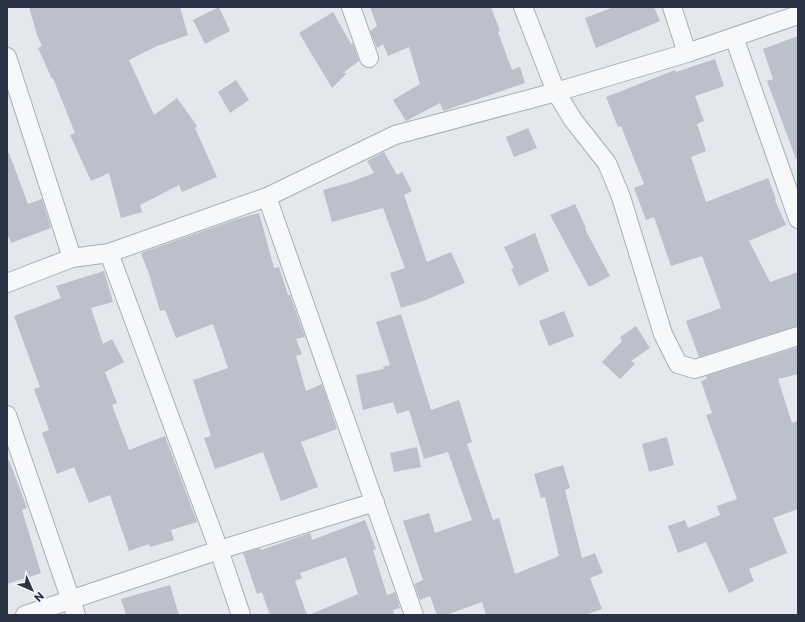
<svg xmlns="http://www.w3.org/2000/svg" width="805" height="622" viewBox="0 0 805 622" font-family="Poppins,sans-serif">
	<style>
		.building { fill: #bbc0ca }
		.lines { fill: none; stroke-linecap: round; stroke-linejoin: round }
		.street-casing { stroke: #a9aeb7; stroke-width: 20 }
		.street { stroke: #f7f8fa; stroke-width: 18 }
	</style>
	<rect width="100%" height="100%" fill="#e4e7ec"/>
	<!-- building -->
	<path class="building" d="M 29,7 L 180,7 L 188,35 L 157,46 L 129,60 L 154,115 L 177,98 L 197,126 L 195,128 L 217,177 L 182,192 L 179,185 L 140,205 L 142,212 L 121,218 L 109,173 L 91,181 L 70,135 L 75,133 L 53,78 L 52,79 L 38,48 L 42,46 L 37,35 Z
		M 219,7 L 230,31 L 205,44 L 193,20 Z
		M 370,7 L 491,7 L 500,31 L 498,32 L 512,70 L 520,67 L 525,83 L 443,111 L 440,103 L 406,121 L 393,100 L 420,84 L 409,47 L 388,56 L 383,44 L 377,48 L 370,31 L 377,26 Z
		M 614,7 L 654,7 L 660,21 L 596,48 L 585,18 Z
		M 333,12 L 351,44 L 353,43 L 359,61 L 344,72 L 346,74 L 332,88 L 299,33 Z
		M 798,36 L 798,158 L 796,159 L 767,81 L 773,79 L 763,49 Z
		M 715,59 L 724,86 L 695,96 L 704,121 L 697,124 L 706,151 L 691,157 L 706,202 L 768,178 L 776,199 L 775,200 L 786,225 L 749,241 L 770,282 L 798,272 L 798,326 L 699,357 L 686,321 L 721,308 L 702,256 L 671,266 L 654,217 L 646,220 L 634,188 L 644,184 L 621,126 L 618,127 L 606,97 L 675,70 L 676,72 Z
		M 236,80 L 249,100 L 230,113 L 218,92 Z
		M 528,128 L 537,148 L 514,157 L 506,137 Z
		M 384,152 L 397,175 L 402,172 L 412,191 L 404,195 L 427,262 L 451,252 L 465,283 L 426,300 L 401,308 L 390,273 L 405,268 L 383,208 L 332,222 L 323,190 L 351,182 L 374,173 L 367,161 Z
		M 7,153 L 9,153 L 28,204 L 42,199 L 51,228 L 11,243 L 7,233 Z
		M 575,204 L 586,228 L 585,229 L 610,276 L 589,287 L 550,215 Z
		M 259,213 L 274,268 L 279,267 L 288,295 L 290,295 L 305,337 L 296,339 L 302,354 L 296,356 L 306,391 L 322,384 L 337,429 L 301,442 L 318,487 L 281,501 L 263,452 L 215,469 L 204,438 L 211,436 L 193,380 L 228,368 L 213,324 L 176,338 L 165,310 L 160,311 L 149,274 L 141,253 L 234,220 Z
		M 535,233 L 549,271 L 519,286 L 511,269 L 514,268 L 504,247 Z
		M 104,271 L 113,302 L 91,308 L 103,344 L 112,339 L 124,362 L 105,372 L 117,403 L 112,405 L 129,450 L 165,436 L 197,522 L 171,530 L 174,540 L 150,547 L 149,544 L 129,551 L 110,495 L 89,503 L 74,467 L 57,474 L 42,433 L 49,430 L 34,389 L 40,387 L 14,316 L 61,298 L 56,286 Z
		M 564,311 L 574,336 L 549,346 L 539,321 Z
		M 401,314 L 431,410 L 459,400 L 472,442 L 467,444 L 493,520 L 499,518 L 515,574 L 559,556 L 545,497 L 541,498 L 534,474 L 563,465 L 570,488 L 565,490 L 582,558 L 595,553 L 603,573 L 590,578 L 602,609 L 585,615 L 486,615 L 482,602 L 446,615 L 437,615 L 430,596 L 420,600 L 414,584 L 423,580 L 403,521 L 429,513 L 435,533 L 472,520 L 448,452 L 424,459 L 409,410 L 397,414 L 393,402 L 363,410 L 356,375 L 384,369 L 383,367 L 390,365 L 376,322 Z
		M 636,326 L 650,348 L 631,361 L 635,364 L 620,379 L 602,362 L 622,341 L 620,337 Z
		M 798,347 L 798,374 L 778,379 L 792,423 L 798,421 L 798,509 L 773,518 L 787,553 L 749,569 L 754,581 L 729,593 L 706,542 L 678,553 L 668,526 L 685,520 L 688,528 L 720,515 L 717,506 L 737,499 L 706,415 L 712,413 L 701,381 L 707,379 L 706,376 Z
		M 667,437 L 674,465 L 649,472 L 642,444 Z
		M 417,447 L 421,467 L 394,472 L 390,453 Z
		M 7,460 L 9,460 L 27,508 L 22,510 L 41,573 L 7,584 Z
		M 365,520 L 376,549 L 373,550 L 387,595 L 395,592 L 400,608 L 393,610 L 394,615 L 309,615 L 358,594 L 346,557 L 300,573 L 302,578 L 295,581 L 307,615 L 270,615 L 262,592 L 257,594 L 243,553 L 260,548 L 261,550 L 310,533 L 312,540 Z
		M 170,585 L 179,615 L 126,615 L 121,599 Z"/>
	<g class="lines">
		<defs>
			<path id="street" d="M 351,7 L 369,58
				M 523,7 L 556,92 L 573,120 L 607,163 L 621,197 L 663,334 L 678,364 L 695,369 L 798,336
				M 672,7 L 687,53
				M 734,37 L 798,219
				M 7,57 L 72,258
				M 267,197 L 414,615
				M 109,253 L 219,550 L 241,615
				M 7,283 L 72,258 L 109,253 L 267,197 L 395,135 L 556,92 L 687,53 L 798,15
				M 7,415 L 76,615
				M 25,615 L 219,550 L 375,502"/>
		</defs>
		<!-- street casing -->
		<use href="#street" class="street-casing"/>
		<!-- street -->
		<use href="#street" class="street"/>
	</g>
	<!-- border -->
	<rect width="805" height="622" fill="none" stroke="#2b3445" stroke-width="16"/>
	<!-- north arrow -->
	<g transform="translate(32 590) rotate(135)" stroke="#f4f6f9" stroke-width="3" paint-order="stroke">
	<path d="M0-3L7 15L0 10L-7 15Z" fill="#2b3445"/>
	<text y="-6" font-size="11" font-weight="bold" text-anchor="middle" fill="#2b3445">N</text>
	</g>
</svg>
